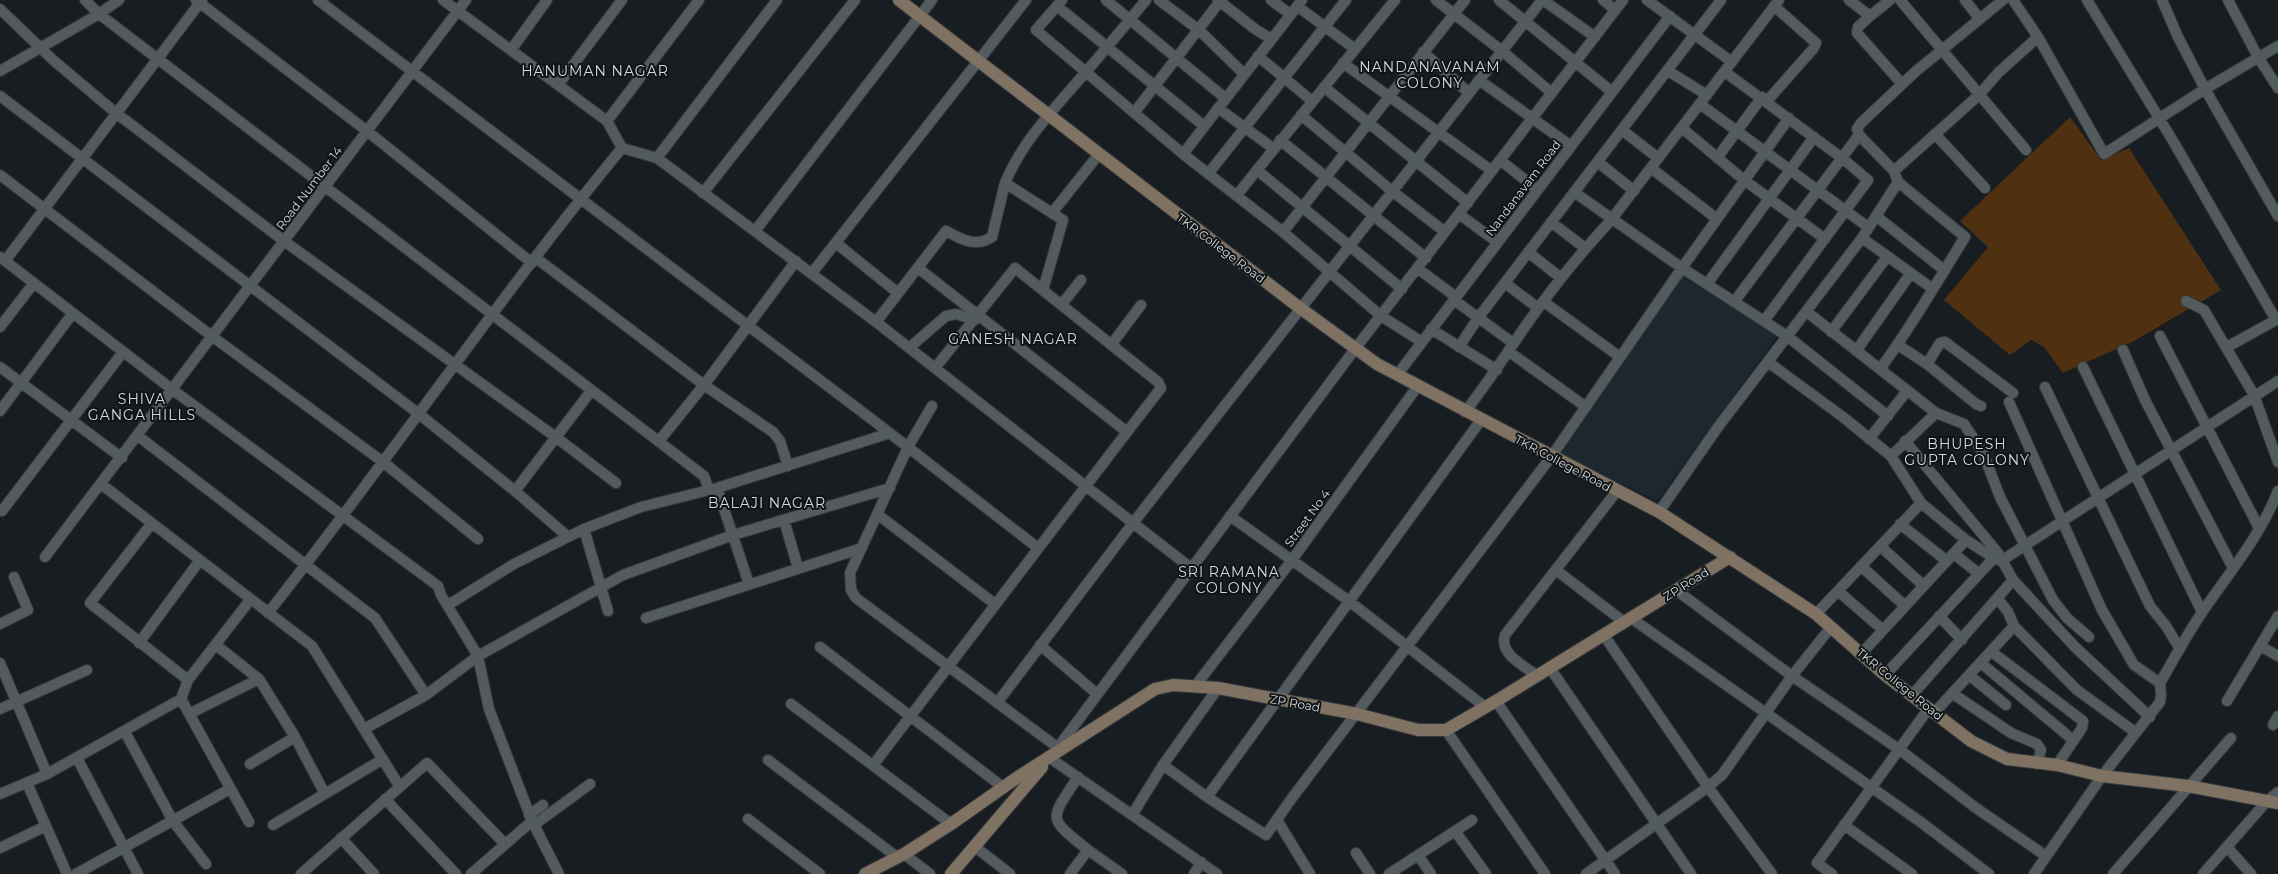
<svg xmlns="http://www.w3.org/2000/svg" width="2278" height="874" viewBox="0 0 2278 874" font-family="Montserrat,sans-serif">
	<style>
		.built { fill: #1c272f }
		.green { fill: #4f3111 }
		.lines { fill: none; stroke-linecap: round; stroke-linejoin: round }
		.street-casing { stroke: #363a3d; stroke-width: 12 }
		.secondary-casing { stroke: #363a3d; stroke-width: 14 }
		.street { stroke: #545b5f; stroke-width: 10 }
		.secondary { stroke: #807262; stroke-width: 12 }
		.labels { text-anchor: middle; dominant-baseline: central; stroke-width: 4; stroke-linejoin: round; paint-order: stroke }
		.street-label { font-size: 12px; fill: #d6dadd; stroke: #0e1417 }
		.neighbourhood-label { font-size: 14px; letter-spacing: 1px; fill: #d6dadd; stroke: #0e1417 }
	</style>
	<rect width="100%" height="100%" fill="#171d21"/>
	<!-- built -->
	<path class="built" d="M 1683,277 L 1778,335 L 1657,501 L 1561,454 Z"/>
	<!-- green -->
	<path class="green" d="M 2070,117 L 2101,160 L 2129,148 L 2221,290 L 2134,341 L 2063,373 L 2044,347 L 2031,340 L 2010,355 L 1944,300 L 1988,247 L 1960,221 Z"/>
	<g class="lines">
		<defs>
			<path id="street" d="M 85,0 L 99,14 L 704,476 L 709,490
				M 196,0 L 367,131 L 532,263
				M 318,0 L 878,424 L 1038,548
				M 443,0 L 607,121 L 622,148 L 657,158 L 876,322 L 1133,523 L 997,703
				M 1062,0 L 1036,30 L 1183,154 L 1283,232 L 1381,316 L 1422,342
				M 1106,0 L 1225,98
				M 1159,0 L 1199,30 L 1244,74
				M 1218,0 L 1255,29 L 1271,39
				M 1271,0 L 1290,14
				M 1436,0 L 1502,51 L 1552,93
				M 1499,0 L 1612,92
				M 1543,0 L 1595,37
				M 1603,0 L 1615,10
				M 1647,0 L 1732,62
				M 1849,0 L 1870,16 L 1890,0
				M 1900,0 L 2026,150
				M 1965,0 L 1979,18
				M 2013,0 L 2038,37 L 2104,154 L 2205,89 L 2278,46
				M 2087,0 L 2173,141 L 2276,320 L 2278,319
				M 2162,0 L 2178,37 L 2205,89 L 2278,216
				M 2228,0 L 2258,57 L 2278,88
				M 1057,6 L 1204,126
				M 1297,6 L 1355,49
				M 0,9 L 53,60 L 116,113 L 284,241 L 557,438 L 616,483
				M 1870,16 L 1858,27 L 1857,33 L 1902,84
				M 511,50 L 547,0
				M 1423,52 L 1469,93
				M 1258,56 L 1312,101
				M 1343,63 L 1492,171
				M 0,71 L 99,14 L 119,0
				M 1668,71 L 1707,95
				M 1725,72 L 1842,158 L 1868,180 L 1764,321
				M 1479,80 L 1571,146
				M 558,85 L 622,0
				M 1324,87 L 1468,203
				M 0,96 L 419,414 L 515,491 L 567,536
				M 1767,101 L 1813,49 L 1816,43 L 1774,6
				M 1700,104 L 1868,227
				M 1218,108 L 1274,149
				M 1134,113 L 1221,0
				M 1301,115 L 1392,191 L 1445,232
				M 607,121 L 699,0
				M 1682,128 L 1744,180 L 1825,239
				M 1622,130 L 1658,158
				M 1935,134 L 1985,188
				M 1280,140 L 1426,258
				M 1183,154 L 1302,0
				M 657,158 L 777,0
				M 1717,158 L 1762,97
				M 1500,160 L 1538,190
				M 1598,162 L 1634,191
				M 1651,168 L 1717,219
				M 1257,170 L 1395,0
				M 1894,171 L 1979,95 L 1998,73 L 2038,37
				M 1208,174 L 1346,0
				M 0,175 L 213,337 L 383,462 L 478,539
				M 1574,192 L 1682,268 L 1787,336 L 1888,416
				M 703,193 L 855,0
				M 1237,195 L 1257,170 L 1402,289
				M 1052,213 L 1099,154
				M 1459,214 L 1497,242
				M 1876,216 L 1944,270
				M 1551,222 L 1585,248
				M 755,231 L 932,0
				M 1283,232 L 1465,0
				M 1862,238 L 1933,289
				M 836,243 L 898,293
				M 1528,252 L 1561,278
				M 0,257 L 173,390 L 438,586 L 441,595 L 478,656 L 489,709 L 532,821 L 559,874
				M 536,258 L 704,385 L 773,432 L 780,441 L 788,466
				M 5,261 L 202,0
				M 918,268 L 1127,432 L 1161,388 L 1158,382 L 1015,268 L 935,368
				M 1417,268 L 1456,297
				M 812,273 L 1026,0
				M 1505,283 L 1538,308
				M 1707,284 L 1814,137
				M 1043,290 L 1063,220 L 1005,183 C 1023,140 1054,109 1085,73 C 1106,49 1126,24 1146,0
				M 1454,300 L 1513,343
				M 2186,301 L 2204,310 L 2254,395 L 2278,462
				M 1544,302 L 1620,357
				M 1734,302 L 1859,135
				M 1062,304 L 1081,280
				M 1807,312 L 1936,413 L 1964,424 L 1983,453 L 2000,497 L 2053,600 L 2067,618 L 2089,637
				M 876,322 L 946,231 C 961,239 975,248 992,237 L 1005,183
				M 0,327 L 34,283
				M 1431,329 L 1497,370
				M 1831,332 L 1887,257
				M 2160,336 L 2259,528
				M 1111,345 L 1141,305
				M 1898,345 L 1927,364 L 1976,404 L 1981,406
				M 1459,347 L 1478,318 L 1721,0
				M 2227,347 L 2276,320
				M 909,348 L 946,316 L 956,314 L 975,320
				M 2123,350 L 2145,400 L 2233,568
				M 1508,351 L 1586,407
				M 1856,351 L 1911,273
				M 1768,362 L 1843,417 L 1891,456 L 1921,503 L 1966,540 L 1994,558
				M 1927,364 L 1940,343 L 1945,342 L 2013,393
				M 0,367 L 122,458
				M 2083,367 L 2202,612
				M 1880,369 C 1912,326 1937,282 1965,237 L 1898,182
				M 1397,375 L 1670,16
				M 2045,387 L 2150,606 L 2166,626 L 2180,649
				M 2009,402 L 2102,610 L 2134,665 L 2160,683
				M 932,406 L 908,447 L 850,573 L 851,590 L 856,598 L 1057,747
				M 0,411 L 73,313
				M 1465,412 C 1483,389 1498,366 1514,343 C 1543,299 1576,258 1611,220 L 1779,0
				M 138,436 L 375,618 L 426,695
				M 1869,439 L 1907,391
				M 659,441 L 704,385 L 796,261
				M 1905,441 L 1998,553 L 2013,580 L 2075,647 L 2150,717
				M 1891,456 L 1936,413
				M 101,484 L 312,646 L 400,787
				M 717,488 L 749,584
				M 515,491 L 591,391
				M 2,511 L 123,352
				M 1659,512 L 1718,427 L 1862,238 L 1898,182 L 1894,171 L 1859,135 L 1857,129 L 1861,123 L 1915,72 L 2003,0
				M 877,514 L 995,604
				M 1230,516 L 1349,601 L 1485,707
				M 784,520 L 798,568
				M 152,523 L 90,603 L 188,680
				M 1900,524 L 1947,561
				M 584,529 L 608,611
				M 1880,546 L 1924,586
				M 1954,554 L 1978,573
				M 45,557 L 466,0
				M 1861,566 L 1905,606
				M 1191,568 L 1133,523 L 1542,0
				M 1556,570 L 1624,622
				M 1676,590 L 1792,676 L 1900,750 L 1976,808 L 2046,856
				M 1838,591 L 1883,630
				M 1998,599 L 2008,612 L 2014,626 L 2077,690 L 2135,732
				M 448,605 L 514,564 L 584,529 L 641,507 L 717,488 L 890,433
				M 268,613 C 389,460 498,298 622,148
				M 1816,614 L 1921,503
				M 1939,616 L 1962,640
				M 646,618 L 862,548
				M 1631,618 L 1922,823 L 1989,874
				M 0,624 L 28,610 L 14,577
				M 1603,634 L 1708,787 L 1772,874
				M 139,643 L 200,560
				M 216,645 L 259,679 L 295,737 L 325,794
				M 1040,645 L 1097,694
				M 2260,646 L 2278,656
				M 820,647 L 1004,788
				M 1992,652 L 2083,721 L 2082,728 L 2057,765
				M 1862,653 L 1966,540
				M 0,663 L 47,774
				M 1981,663 L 2073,740
				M 1550,668 L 1691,874
				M 1536,675 C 1523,665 1499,654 1505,635 L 1617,491
				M 1885,675 L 1994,558 L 2001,561 L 2278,381
				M 1969,675 L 2006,705
				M 1196,685 L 1292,560 L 1417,387
				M 1218,688 L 1163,765 L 1207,797 L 1266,835 L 1292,798 L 1551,457 L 1682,268 L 1789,118
				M 1952,693 L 2011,733 L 2037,744 L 2041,750 L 2037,764
				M 1913,694 L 2013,580
				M 181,699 L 249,822
				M 1496,701 L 1615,874
				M 2227,701 L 2278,616
				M 791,704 L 951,824
				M 0,709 L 87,670
				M 1935,712 L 2014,626
				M 189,714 L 259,679
				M 2273,725 L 2278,716
				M 364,729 L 426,695 L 478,656 L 623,575 L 733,535 L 890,488
				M 1446,730 L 1545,874
				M 125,732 L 173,821 L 206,864
				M 77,758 L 138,874
				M 768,760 L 897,857
				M 250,764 L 295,737
				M 874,764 L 1127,432
				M 1078,777 C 1049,821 1047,817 1088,850
				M 27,783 L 67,874
				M 0,794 L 47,774 L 181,699 L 188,680 L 250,600
				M 1207,797 L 1481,420
				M 385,799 L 456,874
				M 529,815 L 543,805
				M 1132,815 L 1163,765
				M 748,819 L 820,874
				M 1277,820 L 1310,874
				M 273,825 L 383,759
				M 534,825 L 590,784
				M 1844,825 L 1912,874
				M 1455,831 L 1486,874
				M 341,838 L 374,874
				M 974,846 L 1010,874
				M 2227,847 L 2251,874
				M 0,848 L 46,826
				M 1356,853 L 1370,874
				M 904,854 L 930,874
				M 1418,855 L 1431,874
				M 76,874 L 230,789
				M 301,874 L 427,763 L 504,843
				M 471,874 L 532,821
				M 1070,874 L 1088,850 L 1122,874
				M 1194,874 L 1201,862
				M 1217,874 L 1050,758 L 1355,349 L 1623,0
				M 1389,874 L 1472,820
				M 1586,874 L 1708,787 L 1722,775 L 1792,676 L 1831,627
				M 1832,874 L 1817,863 L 1929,708
				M 2034,874 L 2102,776 L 2160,702 L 2161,695 L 2160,683 C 2174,659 2187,634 2203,611 C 2229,573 2261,535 2278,491
				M 2113,874 L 2231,738
				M 2203,874 L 2267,801 L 2278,792"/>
			<path id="secondary" d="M 899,0 L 1300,308 L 1377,364 L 1659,512 L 1816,614 L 1885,675 L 1971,741 L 2007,759 L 2057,765 L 2102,776 L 2188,786 L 2278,803
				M 865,874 L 904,854 L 951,824 L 1018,777 L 1155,689 L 1173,685 L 1218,688 L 1357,714 L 1418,730 L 1446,730 L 1496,701 L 1730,557
				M 951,874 L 1042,767"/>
		</defs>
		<!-- street casing -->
		<use href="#street" class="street-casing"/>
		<!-- secondary casing -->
		<use href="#secondary" class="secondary-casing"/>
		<!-- street -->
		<use href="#street" class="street"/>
		<!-- secondary -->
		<use href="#secondary" class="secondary"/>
	</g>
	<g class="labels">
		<!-- street labels -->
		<g class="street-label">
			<text transform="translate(309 188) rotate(-53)">Road Number 14</text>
			<text transform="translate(1523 188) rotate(-53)">Nandanavam Road</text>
			<text transform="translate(1221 248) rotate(37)">TKR College Road</text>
			<text transform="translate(1563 463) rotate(28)">TKR College Road</text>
			<text transform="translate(1307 518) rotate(-54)">Street No 4</text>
			<text transform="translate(1686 584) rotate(-32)">ZP Road</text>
			<text transform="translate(1900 684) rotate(39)">TKR College Road</text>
			<text transform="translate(1295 703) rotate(10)">ZP Road</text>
		</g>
		<!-- neighbourhood labels -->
		<g class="neighbourhood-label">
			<text x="1430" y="67">NANDANAVANAM<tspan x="1430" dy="16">COLONY</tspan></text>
			<text x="595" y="71">HANUMAN NAGAR</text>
			<text x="1013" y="339">GANESH NAGAR</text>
			<text x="142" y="399">SHIVA<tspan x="142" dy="16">GANGA HILLS</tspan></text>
			<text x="1967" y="444">BHUPESH<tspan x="1967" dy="16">GUPTA COLONY</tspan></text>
			<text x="767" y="503">BALAJI NAGAR</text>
			<text x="1229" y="572">SRI RAMANA<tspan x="1229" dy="16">COLONY</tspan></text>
		</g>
	</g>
</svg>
